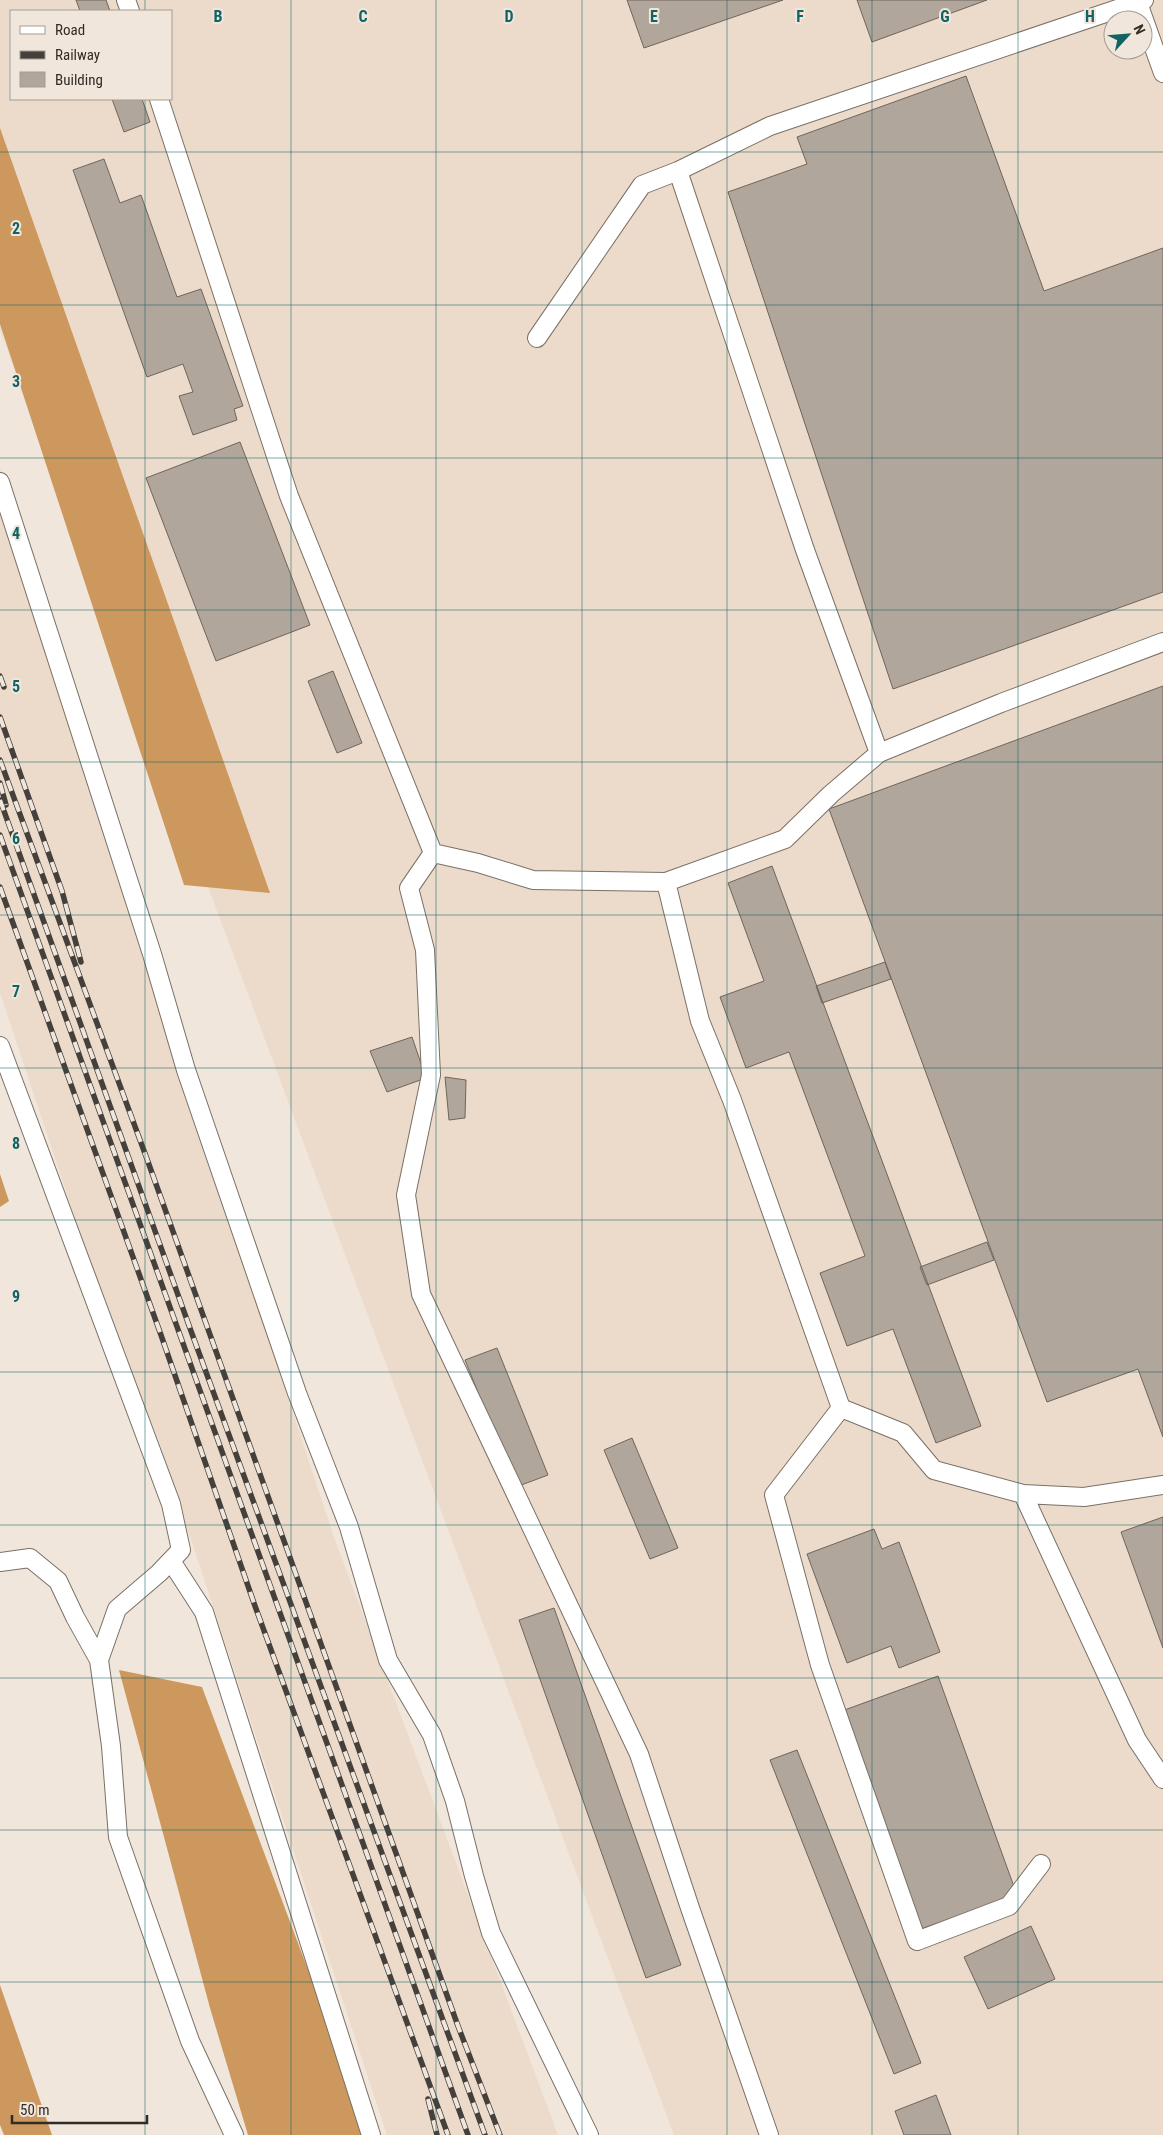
<svg xmlns="http://www.w3.org/2000/svg" width="1163" height="2135" viewBox="0 0 1163 2135" font-family="'Roboto Condensed',sans-serif">
	<style>
		.built { fill: #ecdbca; fill-rule: evenodd }
		.forest { fill: #cd985d }
		.building { fill: #b1a69c; stroke: #6f655b }
		.lines { fill: none; stroke-linecap: round; stroke-linejoin: round }
		.minor-casing { stroke: #7a7066; stroke-width: 20 }
		.minor { stroke: #fff; stroke-width: 18 }
		.rail-casing { stroke: #45403b; stroke-width: 5.5 }
		.rail { stroke: #f1e6db; stroke-width: 4; stroke-dasharray: 11; stroke-linecap: butt }
		.grid { fill: none; stroke: #126363; stroke-width: 1; stroke-opacity: 0.55 }
		.grid-label { font-size: 16px; text-anchor: middle; font-weight: bold; fill: #126363; stroke: #f1e6db; stroke-width: 4; stroke-linejoin: round; paint-order: stroke }
	</style>
	<rect width="100%" height="100%" fill="#f1e6db"/>
	<!-- built -->
	<path class="built" d="M 0,0 L 1163,0 L 1163,2135 L 674,2135 L 0,330 ZM 11,11 L 171,11 L 171,99 L 11,99 ZM 1113,20 L 1143,20 L 1143,50 L 1113,50 Z
		M 0,468 L 185,1087 L 335,1540 L 558,2135 L 387,2135 L 159,1442 L 98,1287 L 0,993 Z"/>
	<!-- forest -->
	<path class="forest" d="M 0,128 L 270,893 L 184,885 L 0,324 Z
		M 0,1174 L 9,1201 L 0,1207 Z
		M 119,1670 L 202,1687 L 370,2135 L 248,2135 L 210,2008 Z
		M 0,1985 L 52,2135 L 4,2135 L 0,2125 Z"/>
	<!-- building -->
	<path class="building" d="M 76,0 L 106,0 L 110,11 L 80,11 Z
		M 627,0 L 783,0 L 644,48 Z
		M 857,0 L 987,0 L 872,42 Z
		M 966,76 L 1044,291 L 1163,248 L 1163,592 L 893,689 L 728,192 L 807,164 L 797,137 Z
		M 112,99 L 142,99 L 150,122 L 124,132 Z
		M 104,159 L 120,203 L 141,195 L 177,297 L 201,289 L 243,406 L 234,409 L 237,420 L 193,435 L 179,396 L 193,392 L 183,364 L 147,377 L 73,170 Z
		M 240,442 L 310,625 L 216,661 L 146,478 Z
		M 333,671 L 362,743 L 337,753 L 308,681 Z
		M 1163,686 L 1163,1437 L 1138,1369 L 1047,1402 L 829,809 Z
		M 772,866 L 981,1426 L 936,1443 L 893,1329 L 847,1346 L 820,1273 L 865,1256 L 789,1052 L 746,1068 L 720,997 L 764,981 L 728,883 Z
		M 885,962 L 891,979 L 822,1003 L 816,986 Z
		M 412,1037 L 426,1078 L 387,1092 L 370,1051 Z
		M 445,1077 L 466,1080 L 465,1118 L 449,1120 Z
		M 987,1242 L 994,1260 L 927,1285 L 920,1267 Z
		M 497,1348 L 548,1475 L 516,1487 L 465,1360 Z
		M 632,1438 L 678,1548 L 650,1559 L 604,1450 Z
		M 1163,1517 L 1163,1648 L 1121,1532 Z
		M 874,1529 L 882,1549 L 899,1542 L 940,1652 L 899,1668 L 891,1646 L 847,1663 L 807,1554 Z
		M 554,1608 L 681,1965 L 646,1978 L 519,1620 Z
		M 938,1676 L 1017,1895 L 918,1930 L 839,1712 Z
		M 797,1750 L 921,2063 L 894,2074 L 770,1760 Z
		M 1031,1926 L 1055,1979 L 988,2009 L 964,1957 Z
		M 936,2095 L 951,2135 L 904,2135 L 895,2111 Z"/>
	<g class="lines">
		<defs>
			<path id="minor" d="M 126,0 L 130,11
				M 1137,0 L 1163,73
				M 159,99 L 289,496 L 433,853 L 478,863 L 533,880 L 666,882 L 785,839 L 831,794 L 879,753 L 1001,703 L 1163,642
				M 678,171 L 805,550 L 879,753
				M 537,338 L 642,185 L 678,171 L 770,126 L 1144,0
				M 0,482 L 152,954 L 186,1070 L 297,1393 L 349,1527 L 388,1660 L 432,1735 L 455,1801 L 474,1876 L 491,1933 L 589,2135
				M 433,853 L 409,888 L 425,950 L 431,1075 L 406,1195 L 421,1294 L 639,1754 L 690,1908 L 769,2135
				M 666,882 L 700,1021 L 732,1100 L 841,1408 L 774,1495 L 820,1665 L 917,1941 L 1009,1906 L 1041,1864
				M 0,1046 L 171,1504 L 181,1550 L 159,1573 L 117,1609 L 99,1660 L 111,1746 L 118,1837 L 190,2041 L 234,2135
				M 841,1408 L 903,1433 L 934,1470 L 1023,1494
				M 1163,1485 L 1084,1497 L 1023,1494 L 1137,1740 L 1163,1779
				M 171,1561 L 204,1612 L 371,2135
				M 0,1562 L 30,1558 L 58,1581 L 75,1617 L 99,1660"/>
		</defs>
		<!-- minor casing -->
		<use href="#minor" class="minor-casing"/>
		<!-- minor -->
		<use href="#minor" class="minor"/>
		<defs>
			<path id="rail" d="M 0,676 L 4,687
				M 0,717 L 62,891 L 81,962
				M 0,760 L 147,1159 L 458,2026 L 500,2135
				M 0,783 L 6,805
				M 0,800 L 191,1331 L 485,2135
				M 0,835 L 468,2135
				M 0,887 L 161,1335 L 255,1606 L 448,2135
				M 428,2099 L 437,2135"/>
		</defs>
		<!-- rail casing -->
		<use href="#rail" class="rail-casing"/>
		<!-- rail -->
		<use href="#rail" class="rail"/>
	</g>
	<!-- grid -->
	<path class="grid" d="M 145,0 L 145,11M 291,0 L 291,2135M 436,0 L 436,2135M 582,0 L 582,2135M 727,0 L 727,2135M 872,0 L 872,2135M 1018,0 L 1018,2135M 145,99 L 145,2135M 0,152 L 1163,152M 0,305 L 1163,305M 0,458 L 1163,458M 0,610 L 1163,610M 0,762 L 1163,762M 0,915 L 1163,915M 0,1068 L 1163,1068M 0,1220 L 1163,1220M 0,1372 L 1163,1372M 0,1525 L 1163,1525M 0,1678 L 1163,1678M 0,1830 L 1163,1830M 0,1982 L 1163,1982"/>
	<g class="grid-label">
		<text x="218" y="22">B</text>
		<text x="363" y="22">C</text>
		<text x="509" y="22">D</text>
		<text x="654" y="22">E</text>
		<text x="800" y="22">F</text>
		<text x="945" y="22">G</text>
		<text x="1090" y="22">H</text>
		<text x="16" y="234">2</text>
		<text x="16" y="387">3</text>
		<text x="16" y="539">4</text>
		<text x="16" y="692">5</text>
		<text x="16" y="844">6</text>
		<text x="16" y="997">7</text>
		<text x="16" y="1149">8</text>
		<text x="16" y="1302">9</text>
	</g>
	<!-- legend -->
	<rect x="10" y="10" width="162" height="90" fill="#f1e6db" stroke="#a39b93"/>
	<rect x="20" y="26" width="25" height="8" fill="#ffffff" stroke="#a39b93"/>
	<text x="55" y="35" font-size="15" fill="#2f2b26">Road</text>
	<rect x="20" y="51" width="25" height="8" fill="#45403b" stroke="#a39b93"/>
	<text x="55" y="60" font-size="15" fill="#2f2b26">Railway</text>
	<rect x="20" y="72" width="25" height="15" fill="#b1a69c" stroke="#a39b93"/>
	<text x="55" y="85" font-size="15" fill="#2f2b26">Building</text>
	<!-- north arrow -->
	<g transform="translate(1128 35) rotate(64)"><circle r="24" fill="#f1e6db" stroke="#a39b93"/>
	<path d="M0-4L9 19L0 12L-9 19Z" fill="#126363"/>
	<text y="-8" font-size="14" font-weight="bold" text-anchor="middle" fill="#2f2b26">N</text>
	</g>
	<!-- scale -->
	<path d="M12 2115v8h135v-8" fill="none" stroke="#2f2b26" stroke-width="2.5"/>
	<text x="20" y="2115" font-size="15" fill="#2f2b26" stroke="#f1e6db" stroke-width="4" paint-order="stroke">50 m</text>
</svg>
